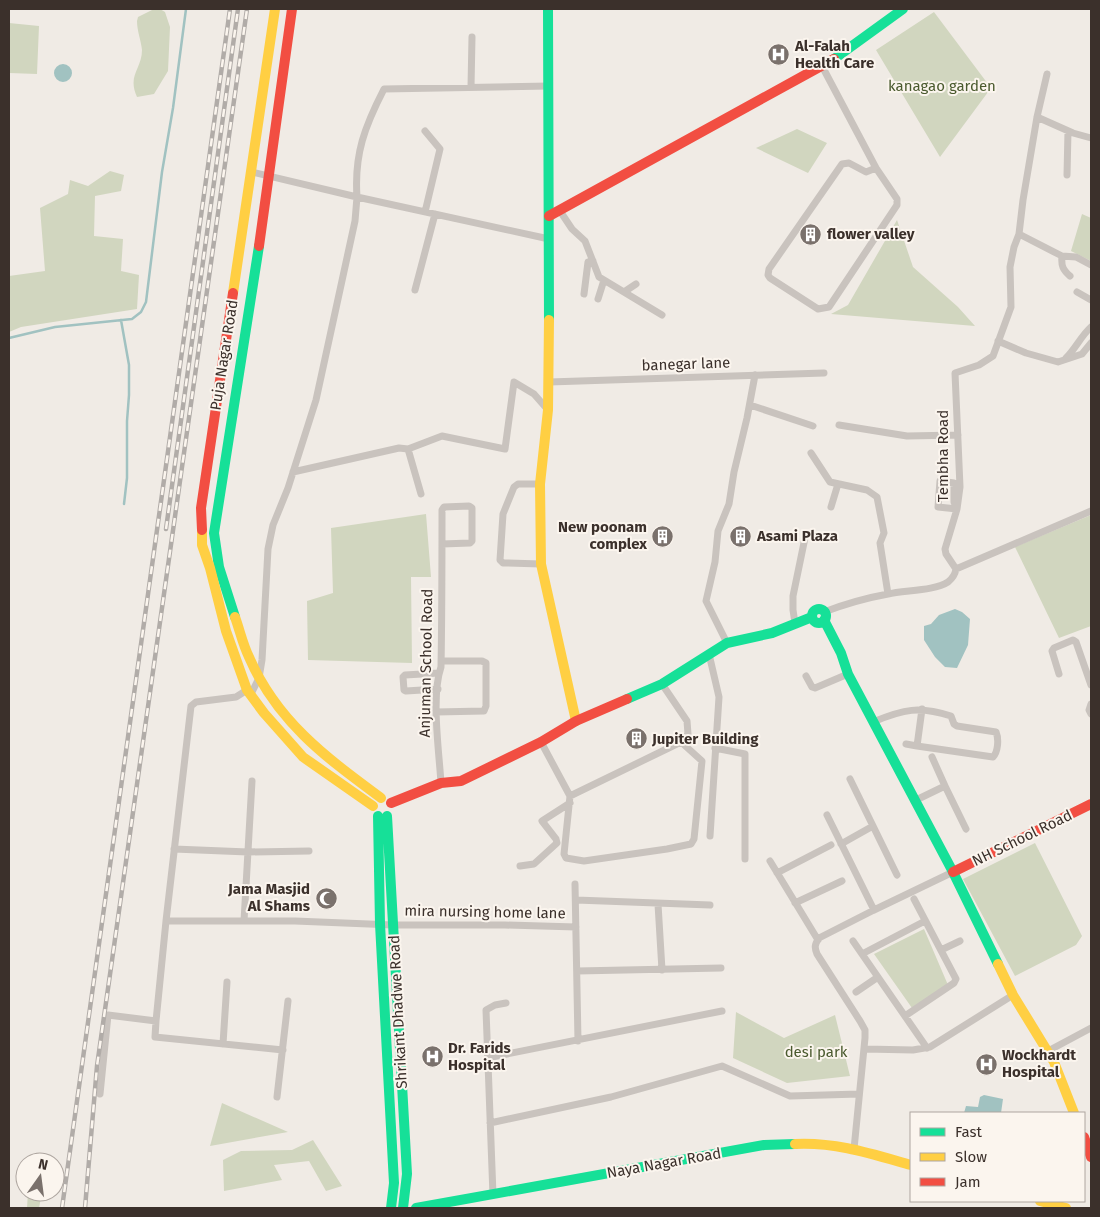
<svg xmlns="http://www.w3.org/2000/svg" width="1100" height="1217" viewBox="0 0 1100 1217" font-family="'Fira Sans',sans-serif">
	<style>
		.green { fill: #d1d6bf }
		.water { fill: #a1c2c1 }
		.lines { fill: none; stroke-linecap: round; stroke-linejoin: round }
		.stream { stroke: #a1c2c1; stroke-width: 2.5 }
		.street { stroke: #c9c3be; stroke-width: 7 }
		.fast { stroke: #16e098; stroke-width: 10 }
		.slow { stroke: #ffcf43; stroke-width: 10 }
		.jam { stroke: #f24e42; stroke-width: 10 }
		.rail-casing { stroke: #b1aca8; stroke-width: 4.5 }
		.rail { stroke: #fbf5ee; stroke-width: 2.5; stroke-dasharray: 8; stroke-linecap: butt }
		.labels { text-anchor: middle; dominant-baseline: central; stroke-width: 4; stroke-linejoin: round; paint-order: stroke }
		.poi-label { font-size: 15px; font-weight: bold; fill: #3b302b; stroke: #fbf5ee; text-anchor: start }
		.park-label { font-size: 15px; fill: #4a5a2e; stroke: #fbf5ee }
		.street-label { font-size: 15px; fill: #3b302b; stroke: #fbf5ee }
	</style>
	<rect width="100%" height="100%" fill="#f0ebe5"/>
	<!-- green -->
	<path class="green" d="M 154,9 L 160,9 L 165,12 L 170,27 L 168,71 L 154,94 L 137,97 C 127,75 142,69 142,50 C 141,40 137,31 137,21 L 138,17 Z
		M 934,12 L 991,88 L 940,157 L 876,50 Z
		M 9,23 L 39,26 L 37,74 L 9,73 Z
		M 797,129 L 827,143 L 808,173 L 756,148 Z
		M 110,171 L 124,175 L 121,191 L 95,196 L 94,236 L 123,239 L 121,271 L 139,275 L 137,309 L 21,327 L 9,332 L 9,276 L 45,271 L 40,208 L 68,194 L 70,180 L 88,186 Z
		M 1082,214 L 1091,218 L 1091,261 L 1071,251 Z
		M 897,220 L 913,267 L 958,307 L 975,326 L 831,314 L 848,305 Z
		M 426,514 L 431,577 L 411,577 L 412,663 L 308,660 L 307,601 L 333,593 L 331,528 Z
		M 1091,515 L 1091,626 L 1059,638 L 1015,547 Z
		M 1035,843 L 1082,936 L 1076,945 L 1015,976 L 963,879 Z
		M 924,929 L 948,985 L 912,1008 L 874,954 Z
		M 736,1012 L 784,1038 L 835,1015 L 850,1076 L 787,1083 L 733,1058 Z
		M 222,1103 L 288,1132 L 210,1146 Z
		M 313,1140 L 342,1186 L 326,1191 L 309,1161 L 274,1165 L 282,1180 L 224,1191 L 223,1160 L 241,1151 L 292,1150 Z
		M 28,1192 L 42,1192 L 39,1208 L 27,1208 Z"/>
	<!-- water -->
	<path class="water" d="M54 73a9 9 0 1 1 18 0a9 9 0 1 1-18 0Z
		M 955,609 L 962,612 L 970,619 L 968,645 L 957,668 L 945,667 L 935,657 L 924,640 L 924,626 L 931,624 L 939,615 Z
		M 984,1095 L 1003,1099 L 1001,1113 L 964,1113 L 966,1106 L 978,1107 L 980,1097 Z"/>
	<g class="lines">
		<!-- stream -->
		<path class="stream" d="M 121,320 L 129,365 L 129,395 L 127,421 L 127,478 L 124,504
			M 9,338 L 55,327 L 132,319 L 141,312 L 146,302 L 162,172 L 173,108 L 186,9"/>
		<!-- street -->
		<path class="street" d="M 822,66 L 876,168 L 897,199 L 897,205 L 829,307 L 818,309 L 770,278 L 768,275 L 769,269 L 842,164 L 849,163 L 866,172 L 876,168
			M 471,87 L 472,37
			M 1037,117 L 1073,133 L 1091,138
			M 425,131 L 440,149 L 425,212
			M 252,172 L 357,197 C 354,154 365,126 384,89 L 549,86
			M 1067,175 L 1068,131
			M 560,211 L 572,229 L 585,241 L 599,277 L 662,315
			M 1019,234 L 1062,256 L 1076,257 L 1091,265
			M 1062,256 C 1061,266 1063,270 1070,276
			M 415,290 L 435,214
			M 624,292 L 636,284
			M 1077,292 L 1091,300
			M 584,294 L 588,262 L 593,261
			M 598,299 L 604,280
			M 998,341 L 1026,353 L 1058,362 L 1082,354 L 1091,343
			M 1066,358 C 1076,348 1081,336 1091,327
			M 549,382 L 824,373
			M 750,405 L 813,426
			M 839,425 L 907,436 L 958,435
			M 408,449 L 442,436 L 505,449 L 514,382 L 534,394 L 548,410
			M 811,453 L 830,482 L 867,490 L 877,497 L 884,533 L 880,543 L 888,594
			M 293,472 L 399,448 L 408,449 L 421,494
			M 540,484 L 518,484 L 514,487 L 503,514 L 500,560 L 503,563 L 507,563 L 541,564
			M 954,502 L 954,483 L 940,481 L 938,507 L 957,509
			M 831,507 L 838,484
			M 956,569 L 1091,511
			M 824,612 C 845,604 866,598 888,594 C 904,590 934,591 948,582 C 953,578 955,575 956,569 L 946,554 L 945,549 L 957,509 L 960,487 L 955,373 L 979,365 L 993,356 L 1011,307 L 1010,267 L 1014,247 L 1019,234 L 1023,200 L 1037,117 L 1047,74
			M 795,623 L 793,610 L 793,596 L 806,533
			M 727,643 L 706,601 L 715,562 L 718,531 L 729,504 L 734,472 L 747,418 L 755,375
			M 709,654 L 719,697 L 710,836
			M 1059,674 L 1052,651 L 1054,648 L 1073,640 L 1076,642 L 1091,685
			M 806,676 L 812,687 L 815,688 L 848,674
			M 438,689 L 406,691 L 404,690 L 403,677 L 405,675 L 439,673
			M 247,690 L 236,697 L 196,702 L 191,706 L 166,921 L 295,921 L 393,925 L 505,925 L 576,927
			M 251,694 L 259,678 L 262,660 L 268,549 L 273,525 L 288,488 L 316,400 L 355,221 L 357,197 L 549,239
			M 1091,704 L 1089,710 L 1091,714
			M 436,712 L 484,711 L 486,706 L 486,663 L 482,661 L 441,661
			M 873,722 C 904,709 919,706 951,716 L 954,724 L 957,726 L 996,732 C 999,739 998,752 993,757 L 917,746 L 922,709
			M 541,742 L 570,796 L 681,742 L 688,734 L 687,721 L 662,684
			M 906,744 L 917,746
			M 715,748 L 745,754 L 745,859
			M 932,757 L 945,786
			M 850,779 L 897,875
			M 441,783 C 439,751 431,696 441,667 C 442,615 442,563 442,510 L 444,507 L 469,506 L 472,508 L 472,541 L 470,543 L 442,544
			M 570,796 L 564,854 L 566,858 L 584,861 L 667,849 L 691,844 L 694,839 L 702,761 L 681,742
			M 914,801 L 945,786 L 966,829
			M 827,815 L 874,910
			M 841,844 L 873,826
			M 174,849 L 248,852 L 309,851
			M 770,861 L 818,940
			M 520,866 L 534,864 L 557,843 L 556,839 L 542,821 L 570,803
			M 777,873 L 831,845
			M 575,884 L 578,1041
			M 576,900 L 710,905
			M 795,903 L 842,881
			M 658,904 L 662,970
			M 244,921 L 252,781
			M 853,941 L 927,1048
			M 941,950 L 960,941
			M 862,954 L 925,921
			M 577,971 L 721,968
			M 856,992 L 878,977
			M 905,1016 L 954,983 L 956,979 L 914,899
			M 156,1021 L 155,1037 L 283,1050
			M 223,1044 L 227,982
			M 865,1049 L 913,1050 L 930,1047 L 1013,995
			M 1048,1051 L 1091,1028
			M 487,1058 L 722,1011
			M 100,1094 L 108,1015 L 156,1021 L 166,921
			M 277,1097 L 288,1001
			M 490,1123 L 611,1097 L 722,1066 L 790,1096 L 859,1094
			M 854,1149 L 865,1038 L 865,1030 L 860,1021 L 817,954 C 814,947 815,944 819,938 L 874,910 L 953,872
			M 493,1195 L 486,1010 L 495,1005 L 506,1003"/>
		<!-- fast -->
		<path class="fast" d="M 548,9 L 549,320
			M 834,59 L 903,9
			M812 616a7 7 0 1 1 14 0a7 7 0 1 1-14 0Z
			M 235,617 L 219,567 L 214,533 L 259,246
			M 824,620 L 841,653 L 848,674 L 953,872 L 998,964
			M 627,699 L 662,684 L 727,643 L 772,633 L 812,617
			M 378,816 L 380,924 L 394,1183 L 391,1208
			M 387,816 L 407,1174 L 403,1208
			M 416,1208 L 764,1145 L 795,1144"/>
		<!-- slow -->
		<path class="slow" d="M 233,293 L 275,9
			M 549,320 L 548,410 L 540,484 L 541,564 L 576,721
			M 202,530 L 202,545 L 210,568 L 226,631 L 247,690 L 264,713 L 303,757 L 373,806
			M 235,617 C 240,631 243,645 249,657 C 277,722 327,758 381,798
			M 998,964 L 1013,995 L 1054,1062 L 1074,1113
			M 795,1144 C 837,1142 872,1154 911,1165
			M 1040,1201 L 1066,1208"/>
		<!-- jam -->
		<path class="jam" d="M 549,216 L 834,59
			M 259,246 L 292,9
			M 202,530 L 201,508 L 233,293
			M 391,803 L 441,783 L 461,781 L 541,742 L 576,721 L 627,699
			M 953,872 L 1091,804
			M 1084,1137 L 1091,1157"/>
		<defs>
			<path id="rail" d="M 166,529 L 238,9
				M 62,1208 L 230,9
				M 85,1208 L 97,1066 L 247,9"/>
		</defs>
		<!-- rail casing -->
		<use href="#rail" class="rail-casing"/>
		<!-- rail -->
		<use href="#rail" class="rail"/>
	</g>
	<!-- icons -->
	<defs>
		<symbol id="hospital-disc" viewBox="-11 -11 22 22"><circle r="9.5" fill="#7a716c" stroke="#fbf5ee"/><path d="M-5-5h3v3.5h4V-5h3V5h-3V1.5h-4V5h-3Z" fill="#fff"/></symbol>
		<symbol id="building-disc" viewBox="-11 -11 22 22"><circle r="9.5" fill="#7a716c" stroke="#fbf5ee"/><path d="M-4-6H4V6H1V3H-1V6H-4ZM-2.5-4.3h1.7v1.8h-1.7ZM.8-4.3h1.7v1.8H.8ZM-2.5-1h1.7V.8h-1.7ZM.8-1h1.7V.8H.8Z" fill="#fff"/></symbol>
		<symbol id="mosque-disc" viewBox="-11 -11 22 22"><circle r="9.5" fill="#7a716c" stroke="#fbf5ee"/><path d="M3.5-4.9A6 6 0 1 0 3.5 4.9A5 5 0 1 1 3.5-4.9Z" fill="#fff"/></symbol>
	</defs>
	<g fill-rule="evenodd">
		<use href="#hospital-disc" x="766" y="42" width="25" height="25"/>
		<use href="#building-disc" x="798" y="222" width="25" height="25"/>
		<use href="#building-disc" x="650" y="524" width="25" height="25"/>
		<use href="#building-disc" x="728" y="524" width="25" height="25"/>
		<use href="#building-disc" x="624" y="726" width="25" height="25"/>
		<use href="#mosque-disc" x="314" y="886" width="25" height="25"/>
		<use href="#hospital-disc" x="420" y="1044" width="25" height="25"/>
		<use href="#hospital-disc" x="974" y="1052" width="25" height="25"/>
	</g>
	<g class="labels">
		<!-- poi labels -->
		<g class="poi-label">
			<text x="795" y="46">Al-Falah<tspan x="795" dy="17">Health Care</tspan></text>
			<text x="827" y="234">flower valley</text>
			<text x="647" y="527" text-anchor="end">New poonam<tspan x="647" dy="17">complex</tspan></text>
			<text x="757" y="536">Asami Plaza</text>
			<text x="652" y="739">Jupiter Building</text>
			<text x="310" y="889" text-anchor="end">Jama Masjid<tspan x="310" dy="17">Al Shams</tspan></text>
			<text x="448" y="1048">Dr. Farids<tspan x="448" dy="17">Hospital</tspan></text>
			<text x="1002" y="1055">Wockhardt<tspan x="1002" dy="17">Hospital</tspan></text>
		</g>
		<!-- park labels -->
		<g class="park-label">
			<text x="942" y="86">kanagao garden</text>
			<text x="816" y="1052">desi park</text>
		</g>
		<!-- street labels -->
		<g class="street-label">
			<text transform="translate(224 355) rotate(-81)">Puja Nagar Road</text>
			<text transform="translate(686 364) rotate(-2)">banegar lane</text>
			<text transform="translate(943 456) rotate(-90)">Tembha Road</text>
			<text transform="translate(426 663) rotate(-89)">Anjuman School Road</text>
			<text transform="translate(1022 838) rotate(-26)">NH School Road</text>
			<text transform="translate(485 912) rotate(1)">mira nursing home lane</text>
			<text transform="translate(398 1012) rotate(-93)">Shrikant Dhadwe Road</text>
			<text transform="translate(664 1163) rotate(-10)">Naya Nagar Road</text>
		</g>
	</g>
	<!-- border -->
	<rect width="1100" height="1217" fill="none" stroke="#3b302b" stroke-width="20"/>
	<!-- legend -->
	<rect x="910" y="1112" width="175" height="90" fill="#fbf5ee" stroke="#aea6a0"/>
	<rect x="920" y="1128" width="25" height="8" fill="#16e098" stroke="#aea6a0"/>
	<text x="955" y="1137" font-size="15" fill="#3b302b">Fast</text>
	<rect x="920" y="1153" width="25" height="8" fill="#ffcf43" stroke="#aea6a0"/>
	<text x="955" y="1162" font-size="15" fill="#3b302b">Slow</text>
	<rect x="920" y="1178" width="25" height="8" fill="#f24e42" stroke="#aea6a0"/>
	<text x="955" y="1187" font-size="15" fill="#3b302b">Jam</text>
	<!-- north arrow -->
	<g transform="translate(40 1177) rotate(14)"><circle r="24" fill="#fbf5ee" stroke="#aea6a0"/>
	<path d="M0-4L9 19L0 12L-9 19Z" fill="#7a716c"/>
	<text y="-8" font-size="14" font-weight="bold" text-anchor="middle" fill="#3b302b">N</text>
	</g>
</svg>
